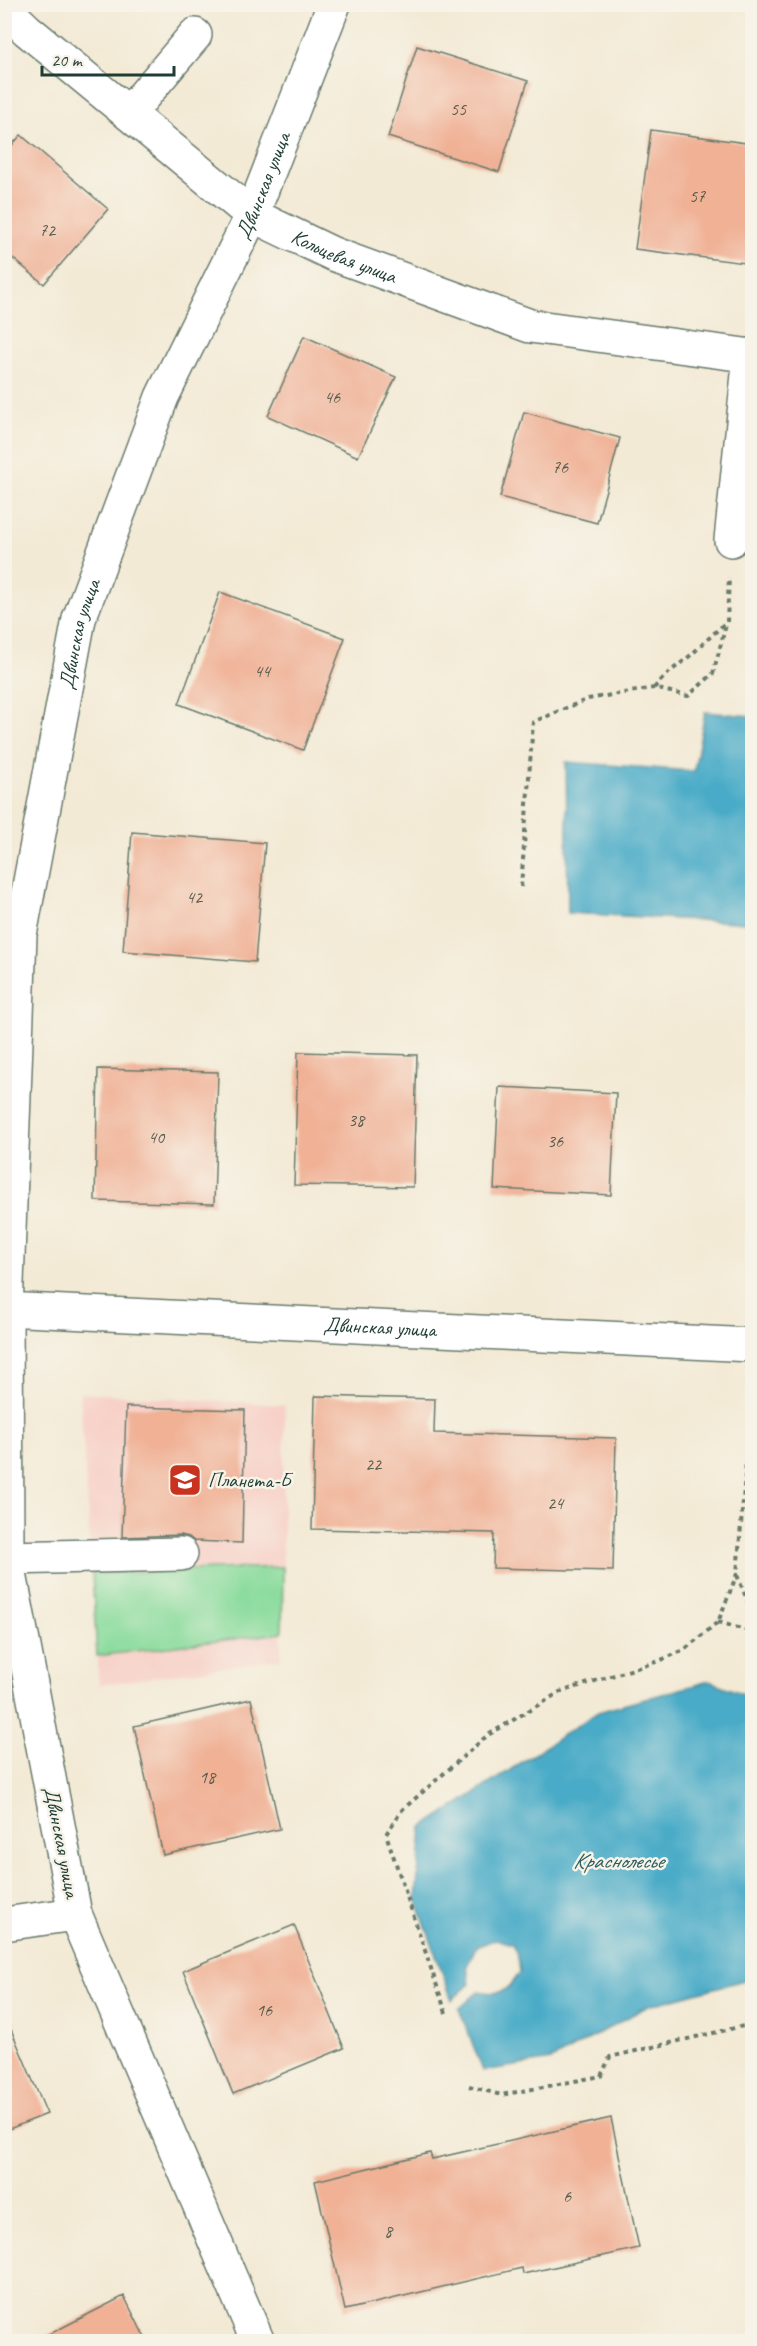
<svg xmlns="http://www.w3.org/2000/svg" width="757" height="2346" viewBox="0 0 757 2346" font-family="Caveat,sans-serif">
	<style>
		.built { fill: #f7d1c8 }
		.green { fill: #89db9c; stroke: #548c68; stroke-width: 1.5 }
		.water { fill: #48abc7; stroke: #34747e; stroke-width: 1.5 }
		.building { fill: #f0b195 }
		.lines { fill: none; stroke-linecap: round; stroke-linejoin: round }
		.minor-casing { stroke: #697a6c; stroke-width: 36 }
		.path { stroke: #697a6c; stroke-width: 4; stroke-dasharray: 4.5 4.5; stroke-linecap: butt }
		.minor { stroke: #fff; stroke-width: 33 }
		.labels { text-anchor: middle; dominant-baseline: central; stroke-width: 5; stroke-linejoin: round; paint-order: stroke }
		.number-label { font-size: 18px; fill: #535a4c }
		.street-label { font-size: 21px; fill: #1f3d34; stroke: #f7f3e8 }
		.poi-label { font-size: 21px; fill: #1f3d34; stroke: #f7f3e8; text-anchor: start }
		.water-label { font-size: 22px; font-style: italic; fill: #2b5e60; stroke: #f7f3e8 }
	</style>
	<rect width="100%" height="100%" fill="#f7f3e8"/>
	<filter id="ink" filterUnits="userSpaceOnUse"><feTurbulence type="fractalNoise" baseFrequency=".0167" numOctaves="2"/><feDisplacementMap in="SourceGraphic" scale="12" xChannelSelector="R" yChannelSelector="G"/><feConvolveMatrix kernelMatrix="1 2 1 2 8 2 1 2 1" color-interpolation-filters="sRGB"/></filter>
	<filter id="wash" filterUnits="userSpaceOnUse"><feTurbulence type="fractalNoise" baseFrequency=".008" numOctaves="4" result="noise"/><feDisplacementMap in="SourceGraphic" scale="24" xChannelSelector="R" yChannelSelector="G"/><feGaussianBlur stdDeviation="1.35" result="paint"/><feColorMatrix in="noise" values="0 0 0 0 0 0 0 0 0 0 0 0 0 0 0 0 0 1.4 0 .05"/><feComposite in="paint" operator="in"/></filter>
	<g filter="url(#wash)">
		<rect width="100%" height="100%" fill="#f3ead5"/>
		<!-- built -->
		<path class="built" d="M 80,1393 L 285,1405 L 281,1659 L 99,1685 Z"/>
		<!-- green -->
		<path class="green" d="M 283,1567 L 282,1633 L 97,1656 L 92,1573 Z"/>
		<!-- water -->
		<path class="water" d="M 705,712 L 752,716 L 752,923 L 568,913 L 566,762 L 694,771 Z
			M 709,1681 L 752,1697 L 752,1978 L 648,2006 L 552,2060 L 483,2071 L 459,2009 L 479,1991 C 503,1996 508,1991 520,1972 L 518,1957 L 512,1944 L 496,1939 L 476,1947 L 467,1966 L 470,1984 L 452,2000 L 416,1899 L 422,1828 L 598,1712 Z"/>
		<g id="blocks">
			<!-- building -->
			<path class="building" d="M 417,46 L 528,81 L 499,172 L 388,137 Z
				M 651,130 L 753,144 L 753,264 L 635,249 Z
				M 21,135 L 108,209 L 44,284 L 4,251 L 4,154 Z
				M 304,336 L 396,377 L 358,457 L 268,416 Z
				M 524,412 L 620,438 L 597,523 L 500,497 Z
				M 220,592 L 345,638 L 303,750 L 179,704 Z
				M 132,832 L 265,843 L 255,962 L 123,951 Z
				M 298,1052 L 417,1055 L 413,1187 L 294,1185 Z
				M 98,1069 L 218,1072 L 214,1204 L 95,1201 Z
				M 499,1087 L 616,1093 L 611,1195 L 494,1189 Z
				M 315,1396 L 435,1399 L 434,1433 L 616,1438 L 613,1571 L 493,1568 L 494,1533 L 312,1529 Z
				M 126,1407 L 245,1410 L 242,1543 L 194,1541 L 189,1537 L 181,1535 L 122,1537 Z
				M 251,1699 L 280,1829 L 163,1855 L 134,1726 Z
				M 294,1925 L 344,2048 L 233,2094 L 183,1971 Z
				M 4,2013 L 47,2114 L 4,2131 Z
				M 611,2118 L 639,2248 L 523,2274 L 522,2268 L 345,2310 L 315,2181 L 430,2153 L 432,2159 Z
				M 124,2296 L 147,2342 L 34,2342 Z"/>
		</g>
	</g>
	<g filter="url(#ink)">
		<use href="#blocks" fill-opacity="0" stroke="#697a6c" stroke-width="1.5"/>
		<g class="lines">
			<defs>
				<g id="minor">
					<path id="s1" d="M 4,8 L 27,30 L 252,215 L 333,254 L 530,326 L 752,356"/>
					<path d="M 129,113 L 195,35"/>
					<path d="M 731,540 L 750,355"/>
					<path id="s2" d="M 4,1309 L 752,1345"/>
					<path d="M 7,1558 L 181,1554"/>
					<path d="M 4,1924 L 75,1914"/>
					<path id="s3" d="M 258,2342 L 75,1914 L 7,1558 L 6,1310 L 20,935 L 79,619 L 162,397 L 252,215 L 334,4"/>
				</g>
			</defs>
			<!-- minor casing -->
			<use href="#minor" class="minor-casing"/>
			<!-- path -->
			<path class="path" d="M 654,688 L 666,675 L 691,655 L 726,622
				M 521,887 L 533,722 L 588,699 L 654,688 L 688,696 L 713,674 L 727,621 L 729,577
				M 737,1575 L 752,1612
				M 718,1622 L 752,1632
				M 446,2013 L 386,1834 L 402,1810 L 488,1735 L 560,1692 L 659,1661 L 684,1650 L 718,1622 L 737,1574 L 752,1389
				M 469,2086 L 501,2095 L 601,2076 L 610,2057 L 752,2024"/>
			<!-- minor -->
			<use href="#minor" class="minor"/>
		</g>
	</g>
	<!-- icons -->
	<defs>
		<symbol id="school-square" viewBox="-11 -11 22 22"><rect x="-9" y="-9" width="18" height="18" rx="4" fill="#c8321e" stroke="#f7f3e8"/><path d="M0-5L7-2L0 1L-7-2ZM-4 1L0 2.5L4 1V4Q0 6-4 4Z" fill="#fff"/></symbol>
	</defs>
	<g fill-rule="evenodd">
		<use href="#school-square" x="166" y="1461" width="38" height="38"/>
	</g>
	<g class="labels">
		<!-- number labels -->
		<g class="number-label">
			<text x="458" y="109">55</text>
			<text x="697" y="196">57</text>
			<text x="47" y="230">72</text>
			<text x="332" y="397">46</text>
			<text x="560" y="467">76</text>
			<text x="262" y="671">44</text>
			<text x="194" y="897">42</text>
			<text x="356" y="1120">38</text>
			<text x="156" y="1137">40</text>
			<text x="555" y="1141">36</text>
			<text x="373" y="1464">22</text>
			<text x="555" y="1503">24</text>
			<text x="207" y="1777">18</text>
			<text x="264" y="2010">16</text>
			<text x="567" y="2196">6</text>
			<text x="388" y="2231">8</text>
		</g>
		<!-- street labels -->
		<g class="street-label">
			<text stroke="none"><textPath href="#s3" startOffset="2244">Двинская улица</textPath></text>
			<text stroke="none"><textPath href="#s1" startOffset="424">Кольцевая улица</textPath></text>
			<text stroke="none"><textPath href="#s3" startOffset="1758">Двинская улица</textPath></text>
			<text stroke="none"><textPath href="#s2" startOffset="376">Двинская улица</textPath></text>
			<text transform="translate(62 1842) rotate(79)">Двинская улица</text>
		</g>
		<!-- poi labels -->
		<g class="poi-label">
			<text x="208" y="1480">Планета-Б</text>
		</g>
		<!-- water labels -->
		<g class="water-label">
			<text x="618" y="1861">Краснолесье</text>
		</g>
	</g>
	<!-- margin -->
	<rect width="757" height="2346" fill="none" stroke="#f7f3e8" stroke-width="24"/>
	<!-- scale -->
	<path d="M42 66v9h132v-9" fill="none" stroke="#1f3d34" stroke-width="3"/>
	<text x="51" y="66" font-size="18" fill="#1f3d34" stroke="#f7f3e8" stroke-width="4.5" paint-order="stroke">20 m</text>
</svg>
